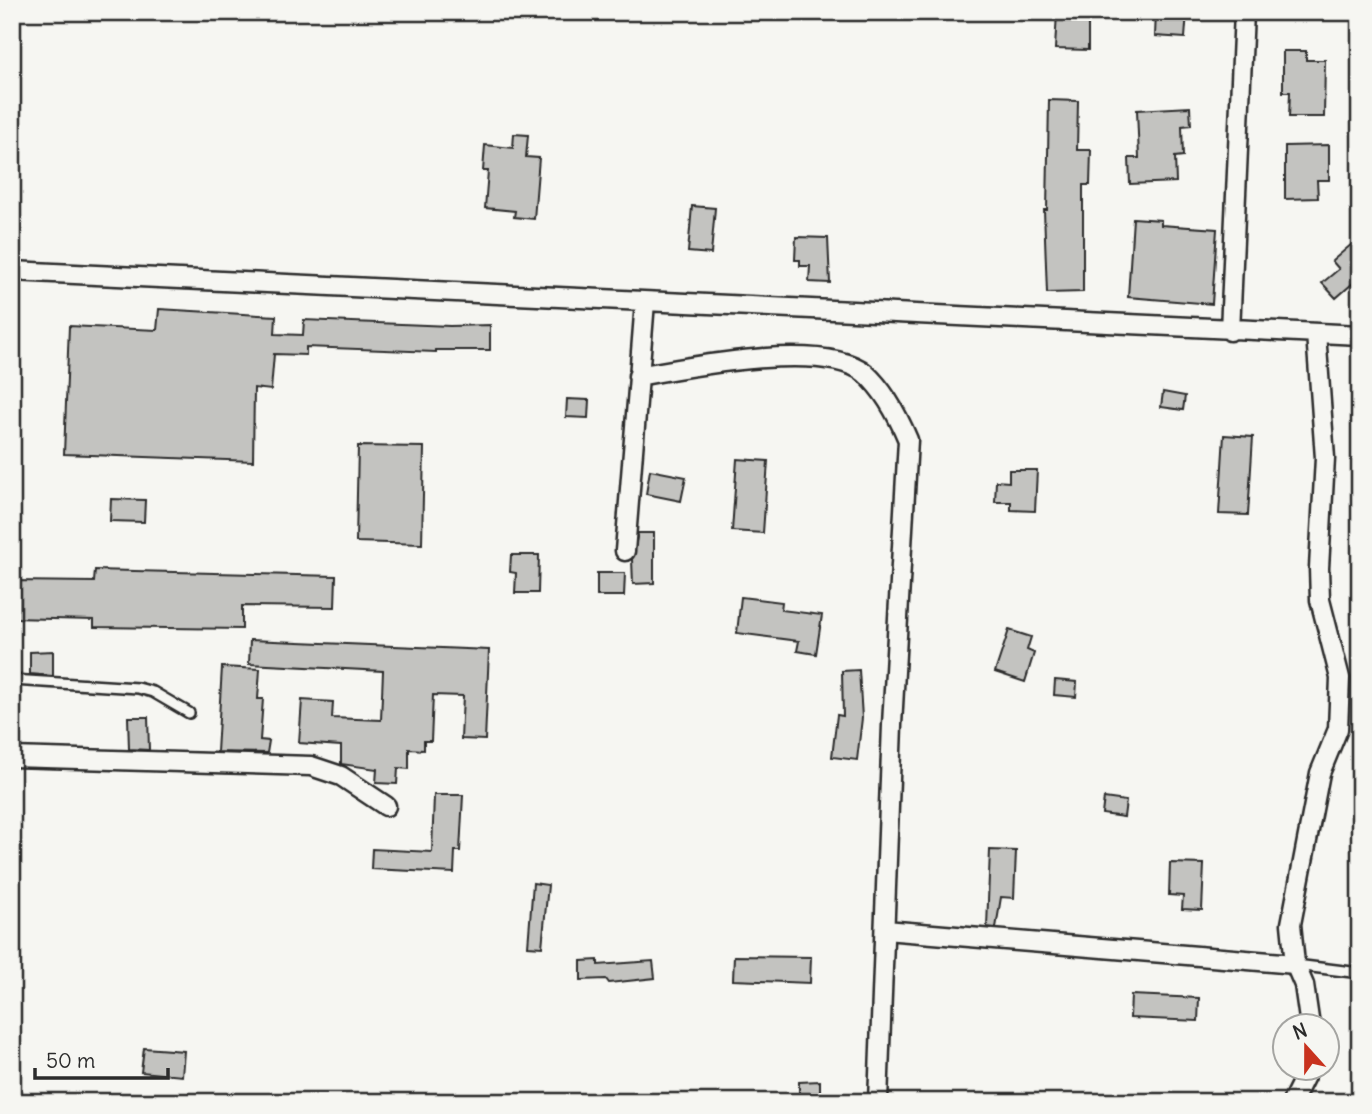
<svg xmlns="http://www.w3.org/2000/svg" width="1372" height="1114" viewBox="0 0 1372 1114" font-family="Delius,sans-serif">
	<style>
		.building { fill: #c3c3c0; stroke: #2b2b2b; stroke-width: 2 }
		.lines { fill: none; stroke-linecap: round; stroke-linejoin: round }
		.service-casing { stroke: #2b2b2b; stroke-width: 14 }
		.minor-casing { stroke: #2b2b2b; stroke-width: 23 }
		.service { stroke: #f6f6f2; stroke-width: 9 }
		.minor { stroke: #f6f6f2; stroke-width: 18 }
	</style>
	<rect width="100%" height="100%" fill="#f6f6f2"/>
	<filter id="ink" filterUnits="userSpaceOnUse"><feTurbulence type="fractalNoise" baseFrequency=".0143" numOctaves="2"/><feDisplacementMap in="SourceGraphic" scale="14" xChannelSelector="R" yChannelSelector="G"/><feConvolveMatrix kernelMatrix="1 2 1 2 8 2 1 2 1" color-interpolation-filters="sRGB"/></filter>
	<g filter="url(#ink)">
		<!-- building -->
		<path class="building" d="M 1057,12 L 1088,12 L 1088,50 L 1055,49 Z
			M 1156,12 L 1187,12 L 1185,38 L 1155,36 Z
			M 1283,51 L 1306,51 L 1306,60 L 1325,60 L 1324,117 L 1289,117 L 1290,92 L 1283,92 Z
			M 1049,100 L 1078,101 L 1077,150 L 1091,150 L 1090,185 L 1083,185 L 1083,292 L 1047,293 L 1044,210 L 1047,210 Z
			M 1190,107 L 1191,125 L 1182,126 L 1183,156 L 1175,157 L 1176,182 L 1130,184 L 1129,158 L 1139,158 L 1137,110 Z
			M 514,134 L 528,135 L 526,157 L 539,158 L 534,219 L 514,217 L 515,211 L 485,208 L 488,171 L 483,171 L 485,145 L 513,148 Z
			M 1329,145 L 1329,180 L 1317,180 L 1318,198 L 1285,199 L 1285,146 Z
			M 692,206 L 715,208 L 711,254 L 688,252 Z
			M 1133,218 L 1161,220 L 1161,225 L 1217,229 L 1212,304 L 1128,297 Z
			M 796,237 L 828,238 L 830,283 L 809,282 L 810,266 L 800,266 L 800,260 L 795,260 Z
			M 1353,243 L 1360,250 L 1360,277 L 1336,298 L 1322,283 L 1339,269 L 1332,261 Z
			M 159,309 L 276,316 L 275,334 L 303,335 L 304,320 L 450,326 L 490,325 L 490,350 L 436,350 L 436,352 L 306,347 L 306,355 L 274,354 L 271,390 L 254,388 L 253,461 L 64,454 L 69,326 L 157,330 Z
			M 1163,392 L 1185,396 L 1183,410 L 1161,407 Z
			M 567,399 L 589,400 L 588,418 L 566,417 Z
			M 1224,435 L 1253,437 L 1248,515 L 1219,514 Z
			M 358,446 L 424,447 L 422,544 L 356,542 Z
			M 737,459 L 768,461 L 763,533 L 732,531 Z
			M 650,470 L 686,477 L 681,501 L 646,494 Z
			M 1009,470 L 1037,470 L 1035,511 L 1011,510 L 1011,502 L 995,502 L 996,481 L 1009,482 Z
			M 111,499 L 145,500 L 144,522 L 110,521 Z
			M 638,533 L 654,533 L 654,583 L 633,584 L 632,559 Z
			M 511,555 L 539,555 L 538,593 L 515,593 L 516,573 L 510,572 Z
			M 95,570 L 336,576 L 335,607 L 242,606 L 242,629 L 94,627 L 94,620 L 12,618 L 12,581 L 94,582 Z
			M 597,573 L 625,573 L 624,596 L 597,596 Z
			M 741,597 L 782,602 L 781,610 L 822,615 L 816,654 L 797,651 L 799,641 L 737,633 Z
			M 1009,630 L 1031,637 L 1027,650 L 1034,653 L 1025,682 L 995,672 Z
			M 250,640 L 489,650 L 485,740 L 461,739 L 463,696 L 433,695 L 431,741 L 424,741 L 424,750 L 409,749 L 409,769 L 398,768 L 397,784 L 376,783 L 377,769 L 341,764 L 341,746 L 299,743 L 302,700 L 333,702 L 332,718 L 381,720 L 383,671 L 249,664 Z
			M 53,651 L 53,676 L 30,674 L 30,652 Z
			M 222,667 L 260,669 L 258,699 L 263,699 L 260,740 L 269,741 L 267,753 L 217,752 Z
			M 859,670 L 862,718 L 857,760 L 832,757 L 837,715 L 843,716 L 842,671 Z
			M 1055,680 L 1077,682 L 1076,697 L 1054,695 Z
			M 128,717 L 148,717 L 149,750 L 129,749 Z
			M 434,795 L 463,795 L 460,851 L 455,851 L 454,873 L 371,869 L 372,849 L 432,852 Z
			M 1104,798 L 1126,801 L 1124,817 L 1102,814 Z
			M 990,850 L 1016,851 L 1014,898 L 1001,897 L 996,928 L 987,927 Z
			M 1170,863 L 1204,864 L 1202,910 L 1182,909 L 1183,896 L 1169,895 Z
			M 533,883 L 548,885 L 542,947 L 528,946 Z
			M 734,956 L 811,957 L 810,983 L 733,980 Z
			M 598,960 L 598,965 L 653,961 L 655,978 L 609,983 L 606,979 L 581,980 L 581,961 Z
			M 1131,995 L 1199,998 L 1198,1021 L 1130,1018 Z
			M 144,1048 L 184,1051 L 182,1076 L 141,1072 Z
			M 820,1081 L 820,1102 L 799,1102 L 799,1082 Z"/>
		<g class="lines">
			<defs>
				<path id="service" d="M 12,680 L 138,688 L 153,692 L 189,713
					M 1296,965 L 1360,973"/>
				<path id="minor" d="M 12,271 L 1360,335
					M 1230,331 L 1244,12
					M 638,376 C 687,367 825,340 865,373 C 885,391 898,416 908,440 L 892,725 L 878,1102
					M 625,551 L 645,302
					M 12,757 L 311,766 L 341,776 L 386,806
					M 885,930 L 1295,964
					M 1310,1026 L 1304,985 L 1295,964 L 1291,924 L 1320,773 L 1338,729 L 1340,678 L 1320,600 L 1319,568 L 1325,458 L 1316,333
					M 1292,1102 L 1309,1068"/>
			</defs>
			<!-- service casing -->
			<use href="#service" class="service-casing"/>
			<!-- minor casing -->
			<use href="#minor" class="minor-casing"/>
			<!-- service -->
			<use href="#service" class="service"/>
			<!-- minor -->
			<use href="#minor" class="minor"/>
		</g>
	</g>
	<!-- margin -->
	<rect width="1372" height="1114" fill="none" stroke="#f6f6f2" stroke-width="42"/>
	<rect x="21" y="21" width="1330" height="1072" fill="none" stroke="#2b2b2b" stroke-width="2.5" filter="url(#ink)"/>
	<!-- north arrow -->
	<g transform="translate(1306 1047) rotate(339)"><circle r="33" fill="#f6f6f2" stroke="#a5a5a2" stroke-width="2"/>
	<path d="M0-5L12 26L0 18L-12 26Z" fill="#c8321e"/>
	<text y="-10" font-size="19" font-weight="bold" text-anchor="middle" fill="#2b2b2b">N</text>
	</g>
	<!-- scale -->
	<path d="M35 1068v10h133v-10" fill="none" stroke="#2b2b2b" stroke-width="3.5"/>
	<text x="46" y="1068" font-size="21" fill="#2b2b2b" stroke="#f6f6f2" stroke-width="5" paint-order="stroke">50 m</text>
</svg>
